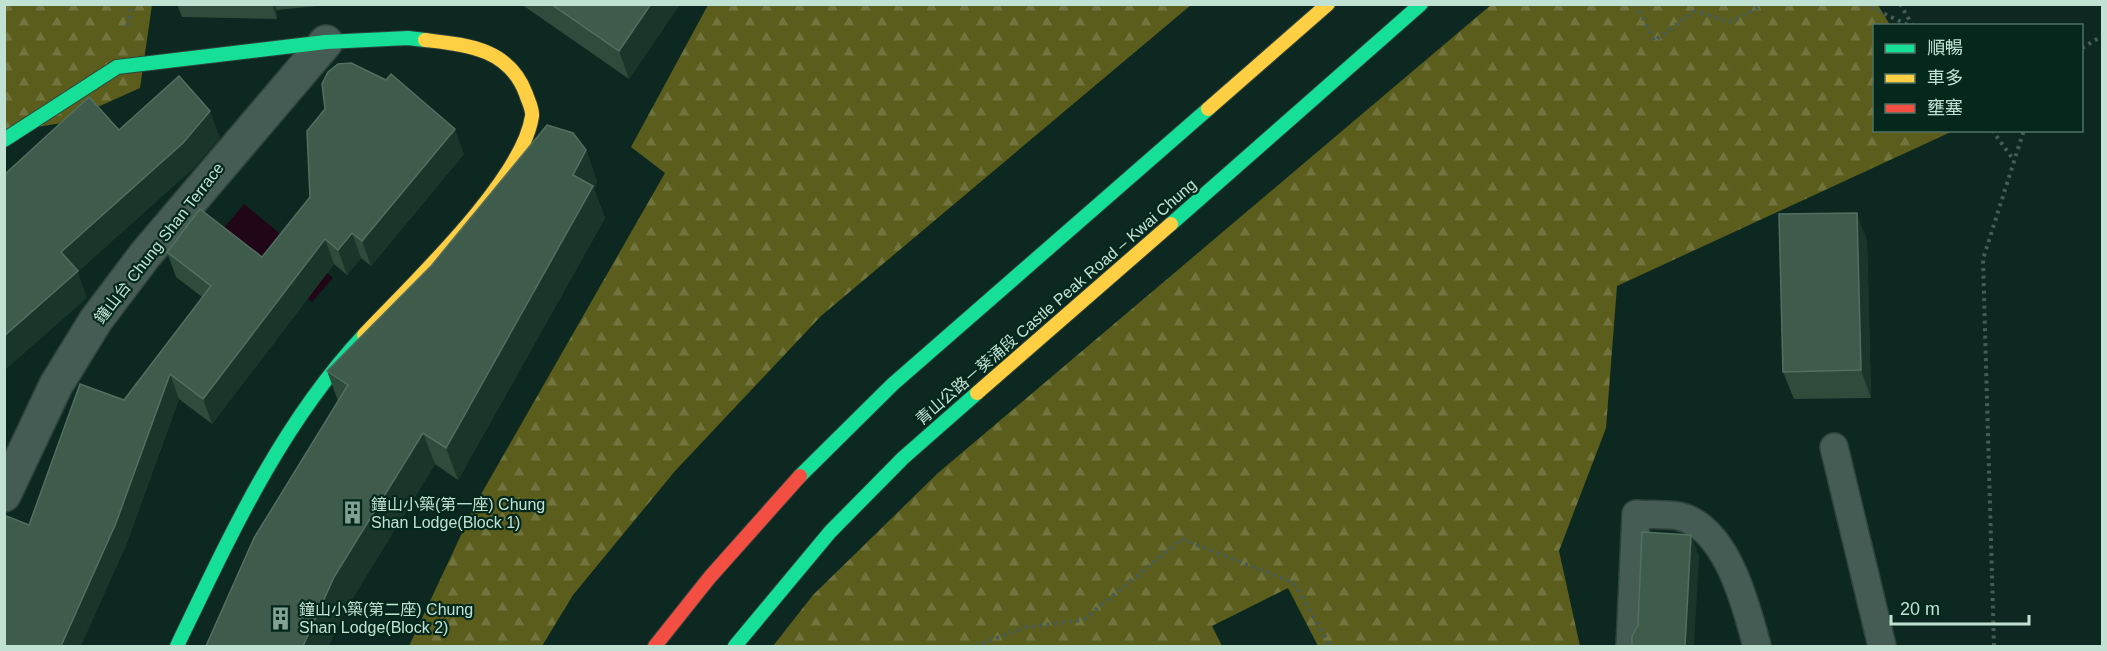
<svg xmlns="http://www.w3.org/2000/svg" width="2107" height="651" viewBox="0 0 2107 651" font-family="Arial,'Noto Sans TC',sans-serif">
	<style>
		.forest { fill: url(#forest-firs) }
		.water { fill: #200616 }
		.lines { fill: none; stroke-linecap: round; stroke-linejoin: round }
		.lane-casing { stroke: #2f433d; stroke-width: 30 }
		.street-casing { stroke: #2f433d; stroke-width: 36 }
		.fast-casing { stroke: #2f433d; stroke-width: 16 }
		.slow-casing { stroke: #2f433d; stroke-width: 16 }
		.jam-casing { stroke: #2f433d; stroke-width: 16 }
		.path { stroke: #475c55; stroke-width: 4; stroke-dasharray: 3 4.5; stroke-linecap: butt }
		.lane { stroke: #455c54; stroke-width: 27 }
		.street { stroke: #455c54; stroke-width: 33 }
		.fast { stroke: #16e098; stroke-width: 14 }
		.slow { stroke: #ffcf43; stroke-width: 14 }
		.jam { stroke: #f24e42; stroke-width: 14 }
		.wall { fill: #2e4b3b }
		.shaded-wall { fill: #1a362a }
		.building { fill: #3e5b4c; stroke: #527061; stroke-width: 1.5 }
		.labels { text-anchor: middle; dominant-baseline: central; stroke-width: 4.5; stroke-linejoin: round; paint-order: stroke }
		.street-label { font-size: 16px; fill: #c1e1d3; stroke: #05281d }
		.poi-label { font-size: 16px; fill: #c1e1d3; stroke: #05281d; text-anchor: start }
	</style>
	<defs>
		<pattern id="forest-firs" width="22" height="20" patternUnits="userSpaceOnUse" patternTransform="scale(1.5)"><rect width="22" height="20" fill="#5b5d1d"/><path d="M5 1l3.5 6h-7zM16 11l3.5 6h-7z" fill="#71743d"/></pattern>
	</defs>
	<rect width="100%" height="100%" fill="#0c2820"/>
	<!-- forest -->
	<path class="forest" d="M 1492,4 L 1878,5 L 1890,25 L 1874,26 L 1874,130 L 1953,131 L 1617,286 L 1606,428 L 1559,551 L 1580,646 L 1318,646 L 1288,588 L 1212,626 L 1222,646 L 773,646 L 813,595 L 938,473 Z
		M 5,5 L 152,5 L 140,88 L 62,123 L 5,132 Z
		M 708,5 L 1191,5 L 821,316 L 675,471 L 573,595 L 542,646 L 409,646 L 476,503 L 665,173 L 631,147 Z"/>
	<!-- water -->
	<path class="water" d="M 244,204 L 333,278 L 312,302 L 223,229 Z"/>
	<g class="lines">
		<defs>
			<path id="lane" d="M 1834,447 L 1882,646
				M 1630,646 L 1636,514 C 1649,515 1665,514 1678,516 C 1727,526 1746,606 1757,646"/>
			<path id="street" d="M 4,495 L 56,385 L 96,320 L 145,255 L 326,42"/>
			<path id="fast" d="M 4,140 L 117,67 L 326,42 L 408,38 L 425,40
				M 1171,224 L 1421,4
				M 800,476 L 893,384 L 1208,109
				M 177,646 C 230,536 280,425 364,335
				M 735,646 L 830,532 L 903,458 L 977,393"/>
			<path id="slow" d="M 1208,109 L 1328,4
				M 364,335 C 410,286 523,180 532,116 C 533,109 528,101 526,94 C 509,48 467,45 425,40
				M 977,393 L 1171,224"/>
			<path id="jam" d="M 655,646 L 710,577 L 800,476"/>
		</defs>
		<!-- lane casing -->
		<use href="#lane" class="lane-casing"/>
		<!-- street casing -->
		<use href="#street" class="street-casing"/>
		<!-- fast casing -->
		<use href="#fast" class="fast-casing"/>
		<!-- slow casing -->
		<use href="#slow" class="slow-casing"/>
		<!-- jam casing -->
		<use href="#jam" class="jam-casing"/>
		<!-- path -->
		<path class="path" d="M 1636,4 L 1654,41 L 1695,11 L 1731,22 L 1764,4
			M 1864,4 L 1910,26
			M 1900,4 L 1913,26
			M 127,26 L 133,4
			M 2082,48 L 2102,36
			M 1992,130 L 2013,159
			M 975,646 L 1026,627 L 1083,620 L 1182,539 L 1294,583 L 1330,646
			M 1994,646 L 1983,259 L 2024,130"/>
		<!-- lane -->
		<use href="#lane" class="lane"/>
		<!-- street -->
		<use href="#street" class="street"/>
		<!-- fast -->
		<use href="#fast" class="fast"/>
		<!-- slow -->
		<use href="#slow" class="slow"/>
		<!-- jam -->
		<use href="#jam" class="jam"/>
	</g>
	<!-- wall -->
	<path class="wall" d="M 177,4 L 337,4 L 277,10 L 277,19 L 182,17 Z
		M 521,4 L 680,4 L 629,79 Z
		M 386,80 L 464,154 L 371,266 L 361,258 L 347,275 L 334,264 L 212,424 L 179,399 L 125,548 L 29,525 L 202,297 L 176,277 L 167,252 L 262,257 L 310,197 Z
		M 586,150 L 597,182 L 594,189 L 605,218 L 458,480 L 435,464 L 346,609 L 338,401 L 327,371 L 431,266 Z
		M 1867,240 L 1871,398 L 1794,399 L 1783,372 Z"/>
	<!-- shaded-wall -->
	<path class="shaded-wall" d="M 272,4 L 275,4 L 277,10 L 277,19 Z
		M 651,4 L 680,4 L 629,79 L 619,51 Z
		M 210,111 L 220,138 L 193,169 L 78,272 L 87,298 L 4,371 L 4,336 L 61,252 Z
		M 455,129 L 464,154 L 371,266 L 362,241 Z
		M 586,150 L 597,182 L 594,189 L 605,218 L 458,480 L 446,448 L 573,175 Z
		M 1857,213 L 1867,240 L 1871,398 L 1861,370 Z
		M 352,233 L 361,258 L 347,275 L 338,250 Z
		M 325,239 L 334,264 L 212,424 L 203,399 Z
		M 170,374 L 179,399 L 125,548 L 81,646 L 61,646 Z
		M 423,433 L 435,464 L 346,609 L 329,646 L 303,646 L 334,577 Z
		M 1691,535 L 1699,556 L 1694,646 L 1685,646 Z"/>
	<!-- building -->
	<path class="building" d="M 551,4 L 651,4 L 619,51 Z
		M 351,63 L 386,80 L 391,74 L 455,129 L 362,241 L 352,233 L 338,250 L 325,239 L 203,399 L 170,374 L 116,523 L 61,646 L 4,646 L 4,515 L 29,525 L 80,384 L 124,400 L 211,286 L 167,252 L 200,209 L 262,257 L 310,197 L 307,131 L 325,109 L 322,84 L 328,72 L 338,64 Z
		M 179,76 L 210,111 L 183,143 L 61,252 L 78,271 L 4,336 L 4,175 L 89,97 L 119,130 Z
		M 547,125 L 573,133 L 586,150 L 573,175 L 593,186 L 446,448 L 423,433 L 334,577 L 303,646 L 206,646 L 254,538 L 348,385 L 327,371 L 431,266 Z
		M 1857,213 L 1861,370 L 1783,372 L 1779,214 Z
		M 1642,532 L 1691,535 L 1685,646 L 1632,646 L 1632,636 L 1638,625 Z"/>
	<!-- icons -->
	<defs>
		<symbol id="building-bare" viewBox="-9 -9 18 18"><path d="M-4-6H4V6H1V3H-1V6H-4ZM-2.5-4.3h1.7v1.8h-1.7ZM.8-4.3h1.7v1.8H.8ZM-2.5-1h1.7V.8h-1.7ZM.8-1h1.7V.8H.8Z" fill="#82a094" stroke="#05281d" stroke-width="2.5" paint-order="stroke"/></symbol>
	</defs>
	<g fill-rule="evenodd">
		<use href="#building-bare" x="336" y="496" width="33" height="33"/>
		<use href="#building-bare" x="264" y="602" width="33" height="33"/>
	</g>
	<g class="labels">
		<!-- street labels -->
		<g class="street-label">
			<text transform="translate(159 243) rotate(-52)">鐘山台 Chung Shan Terrace</text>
			<text transform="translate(1056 302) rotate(-41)">青山公路－葵涌段 Castle Peak Road – Kwai Chung</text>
		</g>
		<!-- poi labels -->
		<g class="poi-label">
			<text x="371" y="504">鐘山小築(第一座) Chung<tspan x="371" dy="18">Shan Lodge(Block 1)</tspan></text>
			<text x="299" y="609">鐘山小築(第二座) Chung<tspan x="299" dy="18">Shan Lodge(Block 2)</tspan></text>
		</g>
	</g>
	<!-- border -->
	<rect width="2107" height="651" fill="none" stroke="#c1e1d3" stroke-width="12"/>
	<!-- legend -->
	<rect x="1873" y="24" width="210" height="108" fill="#05281d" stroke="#507266" stroke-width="1.5"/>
	<rect x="1885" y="44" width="30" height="9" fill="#16e098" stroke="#507266" stroke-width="1.5"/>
	<text x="1927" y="54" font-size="18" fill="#c1e1d3">順暢</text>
	<rect x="1885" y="74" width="30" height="9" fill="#ffcf43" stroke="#507266" stroke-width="1.5"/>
	<text x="1927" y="84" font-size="18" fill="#c1e1d3">車多</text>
	<rect x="1885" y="104" width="30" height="9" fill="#f24e42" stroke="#507266" stroke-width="1.5"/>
	<text x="1927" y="114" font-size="18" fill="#c1e1d3">壅塞</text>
	<!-- scale -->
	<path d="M1891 615v9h138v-9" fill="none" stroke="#c1e1d3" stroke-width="3"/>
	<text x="1900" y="615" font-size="18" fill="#c1e1d3" stroke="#05281d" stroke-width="4.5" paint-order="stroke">20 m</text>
</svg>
